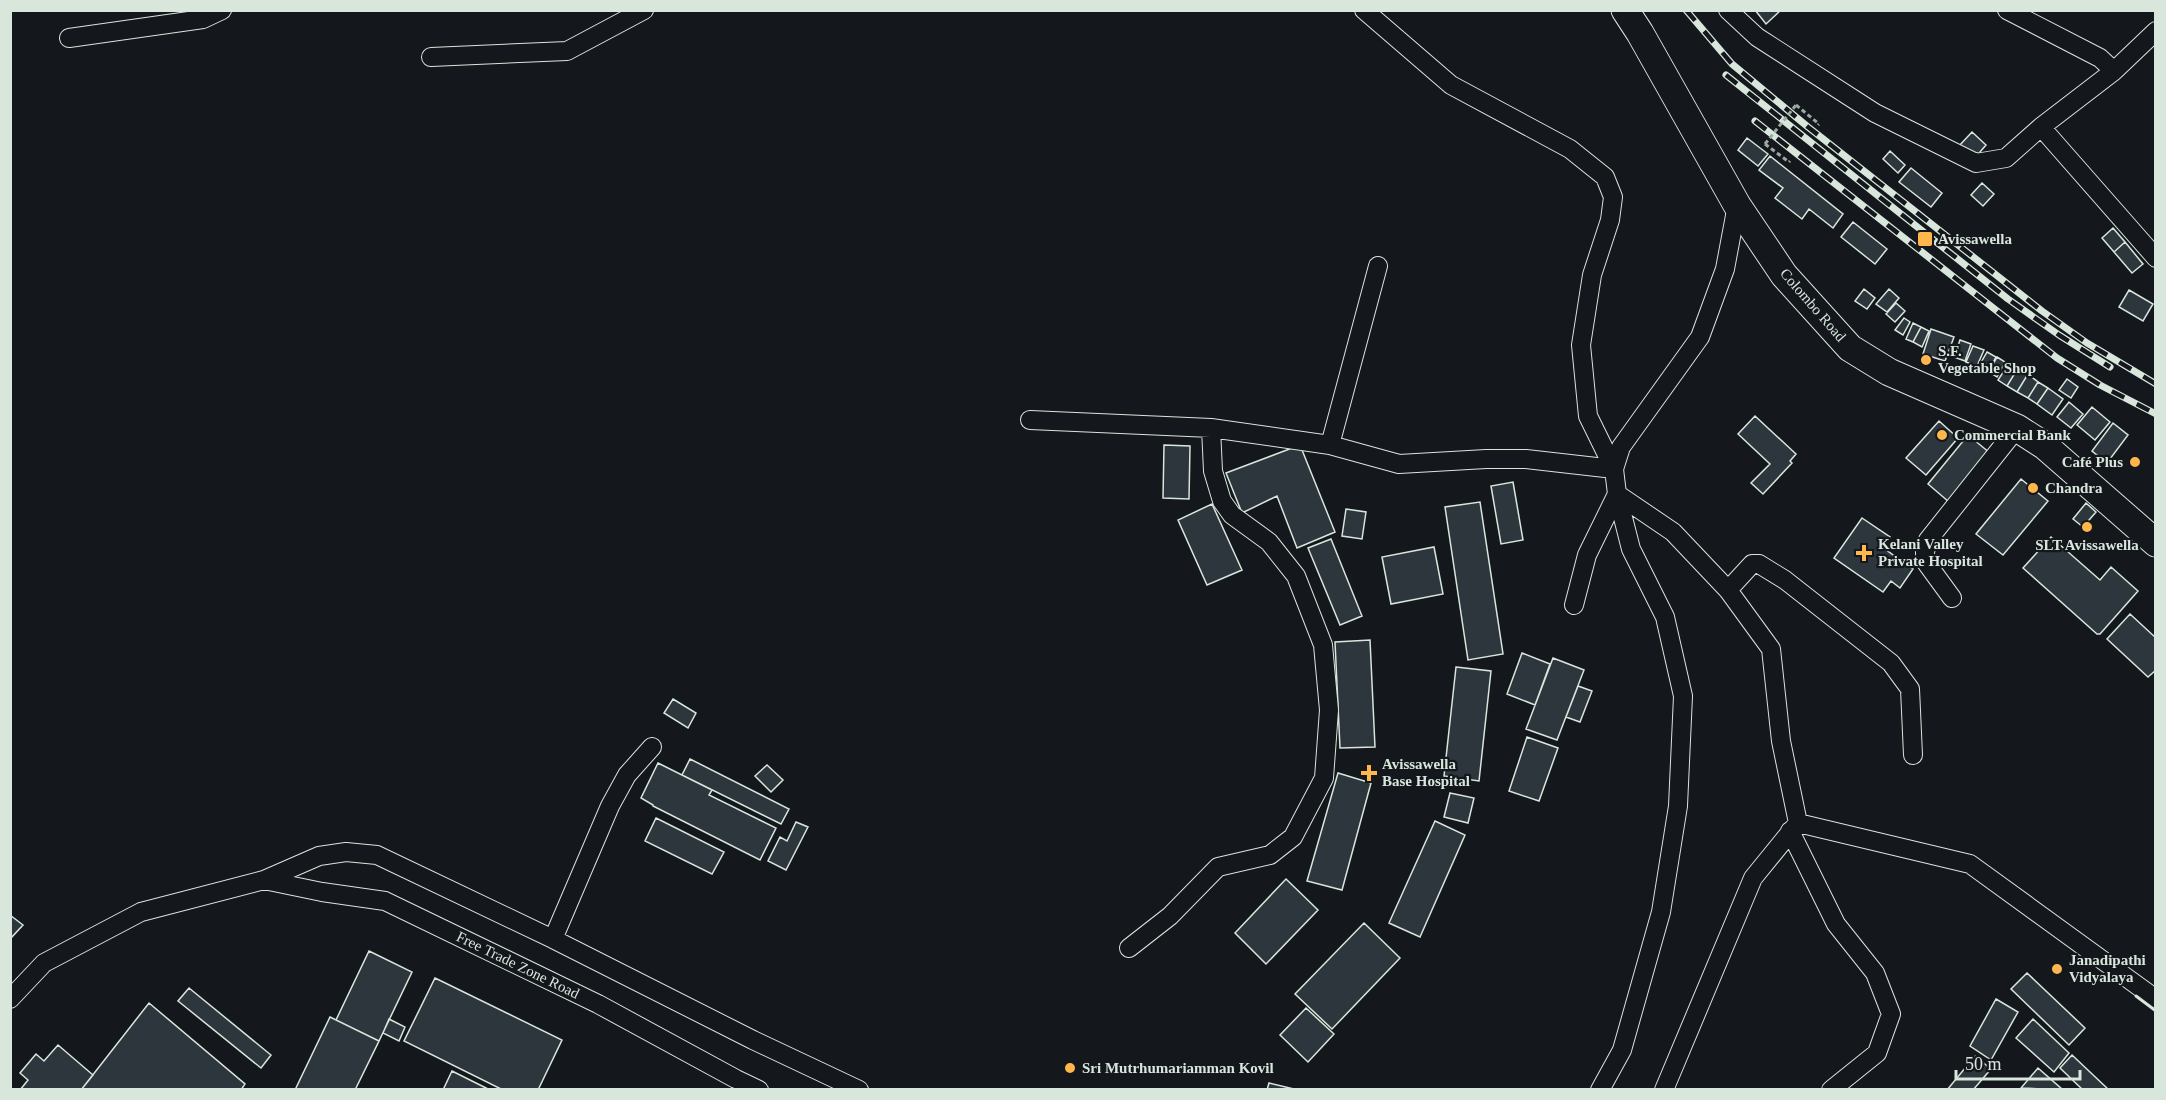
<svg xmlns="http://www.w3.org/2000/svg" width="2166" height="1100" viewBox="0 0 2166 1100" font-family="Georgia,serif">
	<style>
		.building { fill: #2c363c; stroke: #d8e6dc; stroke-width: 1.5 }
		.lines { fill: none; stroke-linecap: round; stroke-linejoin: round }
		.minor-casing { stroke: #d8e6dc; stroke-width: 20 }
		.highway-casing { stroke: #d8e6dc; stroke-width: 29 }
		.path { stroke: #9da8a2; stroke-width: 3; stroke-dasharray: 4.5 3; stroke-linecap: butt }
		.minor { stroke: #14181c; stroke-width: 18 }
		.highway { stroke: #14181c; stroke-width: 27 }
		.rail-casing { stroke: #d8e6dc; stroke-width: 7 }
		.rail { stroke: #14181c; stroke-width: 4.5; stroke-dasharray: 14; stroke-linecap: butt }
		.path-bridge { stroke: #9da8a2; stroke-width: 3; stroke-dasharray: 4.5 3; stroke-linecap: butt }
		.wall { stroke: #d8e6dc; stroke-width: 3 }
		.poi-dot { fill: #ffb74d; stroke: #14181c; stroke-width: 2 }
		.labels { text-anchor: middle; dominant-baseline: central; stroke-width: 4.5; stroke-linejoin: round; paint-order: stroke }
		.poi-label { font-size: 15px; font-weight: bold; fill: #d8e6dc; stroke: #14181c; text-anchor: start }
		.street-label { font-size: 15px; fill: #d8e6dc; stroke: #14181c }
	</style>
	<rect width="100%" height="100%" fill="#14181c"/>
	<!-- building -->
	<path class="building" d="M 1755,10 L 1781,10 L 1766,24 Z
		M 1972,132 L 1986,145 L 1974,159 L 1959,146 Z
		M 1747,138 L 1768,154 L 1758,166 L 1738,150 Z
		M 1890,151 L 1905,165 L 1898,173 L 1883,159 Z
		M 1770,156 L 1843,214 L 1833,228 L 1809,209 L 1802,219 L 1775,198 L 1783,188 L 1759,170 Z
		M 1911,168 L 1942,193 L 1931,207 L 1899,182 Z
		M 1982,183 L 1994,194 L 1983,206 L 1971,195 Z
		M 1853,222 L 1887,249 L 1875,264 L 1841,237 Z
		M 2113,228 L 2125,242 L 2114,252 L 2102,238 Z
		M 2125,242 L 2143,264 L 2132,273 L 2114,252 Z
		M 1864,289 L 1875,298 L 1867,309 L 1855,301 Z
		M 1889,289 L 1899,298 L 1887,312 L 1876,304 Z
		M 2129,290 L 2153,304 L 2143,321 L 2119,307 Z
		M 1896,303 L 1905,311 L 1895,322 L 1886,314 Z
		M 1904,318 L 1910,322 L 1903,335 L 1895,330 Z
		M 1913,323 L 1921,327 L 1913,342 L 1906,339 Z
		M 1921,327 L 1929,331 L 1922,347 L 1913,342 Z
		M 1931,329 L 1954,337 L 1945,361 L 1923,354 Z
		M 1960,340 L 1971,344 L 1965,361 L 1954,357 Z
		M 1973,346 L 1984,350 L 1977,366 L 1966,362 Z
		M 1987,352 L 1996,357 L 1988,372 L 1979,366 Z
		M 1997,357 L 2005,362 L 1997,377 L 1989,372 Z
		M 2009,363 L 2018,368 L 2007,386 L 1998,380 Z
		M 2018,368 L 2028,374 L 2017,392 L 2007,386 Z
		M 2028,374 L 2038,382 L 2028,398 L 2017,392 Z
		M 2067,379 L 2078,387 L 2071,398 L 2059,390 Z
		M 2038,382 L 2048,388 L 2037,404 L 2028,398 Z
		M 2048,388 L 2063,399 L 2052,415 L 2037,404 Z
		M 2069,402 L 2083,414 L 2071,428 L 2057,417 Z
		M 2092,407 L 2110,422 L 2095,440 L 2077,425 Z
		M 1755,416 L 1796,454 L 1790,461 L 1792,463 L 1763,494 L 1751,483 L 1770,464 L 1738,434 Z
		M 1939,421 L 1958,438 L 1926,475 L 1906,458 Z
		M 2113,423 L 2128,435 L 2107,463 L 2092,451 Z
		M 1968,435 L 1990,453 L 1949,502 L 1928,484 Z
		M 1164,445 L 1190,446 L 1189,499 L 1163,498 Z
		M 1300,445 L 1335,532 L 1297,548 L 1277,496 L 1242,513 L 1226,473 Z
		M 2021,479 L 2048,501 L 2003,555 L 1976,534 Z
		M 1513,482 L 1523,540 L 1501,544 L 1491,486 Z
		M 1480,502 L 1503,654 L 1468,660 L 1445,507 Z
		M 2086,503 L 2096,512 L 2083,527 L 2073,519 Z
		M 1212,504 L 1242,570 L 1207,585 L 1178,520 Z
		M 1346,509 L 1366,512 L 1362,539 L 1342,536 Z
		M 1862,518 L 1890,537 L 1882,547 L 1913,569 L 1900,588 L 1891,581 L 1883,592 L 1834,558 Z
		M 2051,537 L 2100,580 L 2111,567 L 2138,591 L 2100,634 L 2097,634 L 2023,568 Z
		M 1331,539 L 1362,616 L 1340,625 L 1308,548 Z
		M 1434,547 L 1443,594 L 1391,604 L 1382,557 Z
		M 2130,614 L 2156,638 L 2156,670 L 2148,677 L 2107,639 Z
		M 1370,640 L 1375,747 L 1340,748 L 1335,642 Z
		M 1522,653 L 1550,664 L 1535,705 L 1507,694 Z
		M 1553,658 L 1584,670 L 1557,740 L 1526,729 Z
		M 1456,667 L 1491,671 L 1479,781 L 1444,776 Z
		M 1578,686 L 1592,691 L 1580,722 L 1566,717 Z
		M 673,699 L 696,713 L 688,728 L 664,713 Z
		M 1527,737 L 1558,748 L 1539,801 L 1509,791 Z
		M 690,759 L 789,809 L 781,824 L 682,775 Z
		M 658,763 L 712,790 L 709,795 L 776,828 L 760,860 L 653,806 L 653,805 L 641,798 Z
		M 767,765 L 783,780 L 771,792 L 755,776 Z
		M 1338,773 L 1371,783 L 1342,890 L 1307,881 Z
		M 1450,793 L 1474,798 L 1468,823 L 1444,817 Z
		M 656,818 L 724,852 L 712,874 L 645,841 Z
		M 1435,821 L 1465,835 L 1420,937 L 1389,923 Z
		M 796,822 L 808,827 L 786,870 L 768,861 L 780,837 L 787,841 Z
		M 1286,879 L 1318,910 L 1266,964 L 1235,933 Z
		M 10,915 L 23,925 L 10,939 Z
		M 1364,923 L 1400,958 L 1332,1029 L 1295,994 Z
		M 369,951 L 412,972 L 379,1041 L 336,1020 Z
		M 2027,973 L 2085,1028 L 2069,1045 L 2011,989 Z
		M 435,978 L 562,1040 L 538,1090 L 503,1090 L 404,1041 Z
		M 189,988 L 271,1055 L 261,1068 L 178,1001 Z
		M 1996,999 L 2018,1012 L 1991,1060 L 1970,1046 Z
		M 149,1003 L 245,1084 L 241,1090 L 81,1090 Z
		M 1306,1008 L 1334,1034 L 1308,1062 L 1280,1035 Z
		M 330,1017 L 379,1041 L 355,1090 L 295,1090 Z
		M 389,1019 L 405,1027 L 399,1041 L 383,1033 Z
		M 2033,1019 L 2069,1053 L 2054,1072 L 2016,1038 Z
		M 58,1045 L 93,1075 L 81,1090 L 20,1090 L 28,1080 L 20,1073 L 36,1054 L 44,1061 Z
		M 2072,1055 L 2109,1090 L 2083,1090 L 2060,1068 Z
		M 1975,1056 L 1991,1069 L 1973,1090 L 1947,1090 Z
		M 2038,1068 L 2063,1090 L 2021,1088 Z
		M 452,1071 L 490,1090 L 443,1090 Z
		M 1269,1083 L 1298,1090 L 1267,1090 Z"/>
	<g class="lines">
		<defs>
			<path id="minor" d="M 1364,10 L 1451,85 L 1570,149 L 1605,177 L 1613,197 L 1610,220 L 1592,275 L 1581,345 L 1588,416 L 1614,469
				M 1728,10 L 1757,37 L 1875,113 L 1976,163 L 2006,158 L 2041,127 L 2114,71 L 2156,31
				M 2007,10 L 2100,58 L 2114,71
				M 69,38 L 203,19 L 222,10
				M 431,57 L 567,51 L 644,10
				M 2041,127 L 2156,258
				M 1030,420 L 1211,428 L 1330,445 L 1399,464 L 1486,459 L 1526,459 L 1614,469
				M 1330,445 L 1378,266
				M 1617,494 L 1673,532 L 1728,590 L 1771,649 L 1781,741 L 1798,823 L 1970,864 L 2156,999
				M 1728,590 L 1752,564 L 1759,564 L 1785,580 L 1891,663 L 1910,689 L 1913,755
				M 1952,598 L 1925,561 L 1925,552 L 1928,540 L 2017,428
				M 1574,605 L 1587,555 L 1617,494
				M 1790,831 L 1836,924 L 1875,973 L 1891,1014 L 1877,1053 L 1831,1090
				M 264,880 L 322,892 L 385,901 L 598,1004 L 736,1079 L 759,1090
				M 553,939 L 610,806 L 627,775 L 652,747
				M 1129,948 L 1170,916 L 1218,867 L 1270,855 L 1293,837 L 1324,778 L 1329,710 L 1323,645 L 1296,576 L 1269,542 L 1232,515 L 1222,501 L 1213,471 L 1211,428
				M 10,999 L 44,963 L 141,912 L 264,880 L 319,856 L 346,852 L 377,855 L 553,939 L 753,1040 L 859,1090
				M 1600,1090 L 1622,1050 L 1661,912 L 1678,806 L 1683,696 L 1665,617 L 1631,549 L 1617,494 L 1614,469 L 1621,447 L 1700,337 L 1725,269 L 1737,205
				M 1664,1090 L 1753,878 L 1797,824"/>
			<path id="highway" d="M 1625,10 L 1640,33 L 1737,205 L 1784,275 L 1850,348 L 1889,372 L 2017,428 L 2045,446 L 2156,543"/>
		</defs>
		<!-- minor casing -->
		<use href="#minor" class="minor-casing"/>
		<!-- highway casing -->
		<use href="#highway" class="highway-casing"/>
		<!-- path -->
		<path class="path" d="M 1796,105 L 1819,124 L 1818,125
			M 1765,144 L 1789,162 L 1790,161"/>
		<!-- minor -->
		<use href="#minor" class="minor"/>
		<!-- highway -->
		<use href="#highway" class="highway"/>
		<defs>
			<path id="rail" d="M 1686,10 L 1732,64 L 1808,127 L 2042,311 L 2087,343 L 2156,384
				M 1726,75 L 2008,299 L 2059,335 L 2110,367
				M 1755,121 L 2057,358 L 2100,385 L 2156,414"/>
		</defs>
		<!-- rail casing -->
		<use href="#rail" class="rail-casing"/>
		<!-- rail -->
		<use href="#rail" class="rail"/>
		<!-- path-bridge -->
		<path class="path-bridge" d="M 1765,144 L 1796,105"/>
		<!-- wall -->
		<path class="wall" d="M 2136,996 L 2156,1011"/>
	</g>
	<!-- markers -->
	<g class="poi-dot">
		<rect x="1917" y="231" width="16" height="16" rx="3"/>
		<circle cx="1926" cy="360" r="6"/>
		<circle cx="1942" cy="435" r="6"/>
		<circle cx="2135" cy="462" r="6"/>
		<circle cx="2033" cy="488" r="6"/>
		<circle cx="2087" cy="527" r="6"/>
		<path d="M1861 544h6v6h6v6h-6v6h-6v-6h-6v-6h6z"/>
		<path d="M1366 764h6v6h6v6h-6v6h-6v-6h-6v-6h6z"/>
		<circle cx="2057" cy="969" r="6"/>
		<circle cx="1070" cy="1068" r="6"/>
	</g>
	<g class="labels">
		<!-- poi labels -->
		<g class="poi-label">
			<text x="1938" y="239">Avissawella</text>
			<text x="1938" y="351">S.F.<tspan x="1938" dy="17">Vegetable Shop</tspan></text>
			<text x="1954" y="435">Commercial Bank</text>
			<text x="2123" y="462" text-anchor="end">Café Plus</text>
			<text x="2045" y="488">Chandra</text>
			<text x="1878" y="544">Kelani Valley<tspan x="1878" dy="17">Private Hospital</tspan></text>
			<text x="2087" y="545" text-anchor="middle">SLT Avissawella</text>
			<text x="1382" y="764">Avissawella<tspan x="1382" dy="17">Base Hospital</tspan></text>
			<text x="2069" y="960">Janadipathi<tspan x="2069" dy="17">Vidyalaya</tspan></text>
			<text x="1082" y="1068">Sri Mutrhumariamman Kovil</text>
		</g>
		<!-- street labels -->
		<g class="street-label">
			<text transform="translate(1813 305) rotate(49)">Colombo Road</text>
			<text transform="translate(518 965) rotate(26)">Free Trade Zone Road</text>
		</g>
	</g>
	<!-- border -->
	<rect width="2166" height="1100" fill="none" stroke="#d8e6dc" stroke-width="24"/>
	<!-- scale -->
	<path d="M1956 1070v9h124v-9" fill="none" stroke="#d8e6dc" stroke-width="3"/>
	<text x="1965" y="1070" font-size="18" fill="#d8e6dc" stroke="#14181c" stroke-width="4.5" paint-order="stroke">50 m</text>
</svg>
